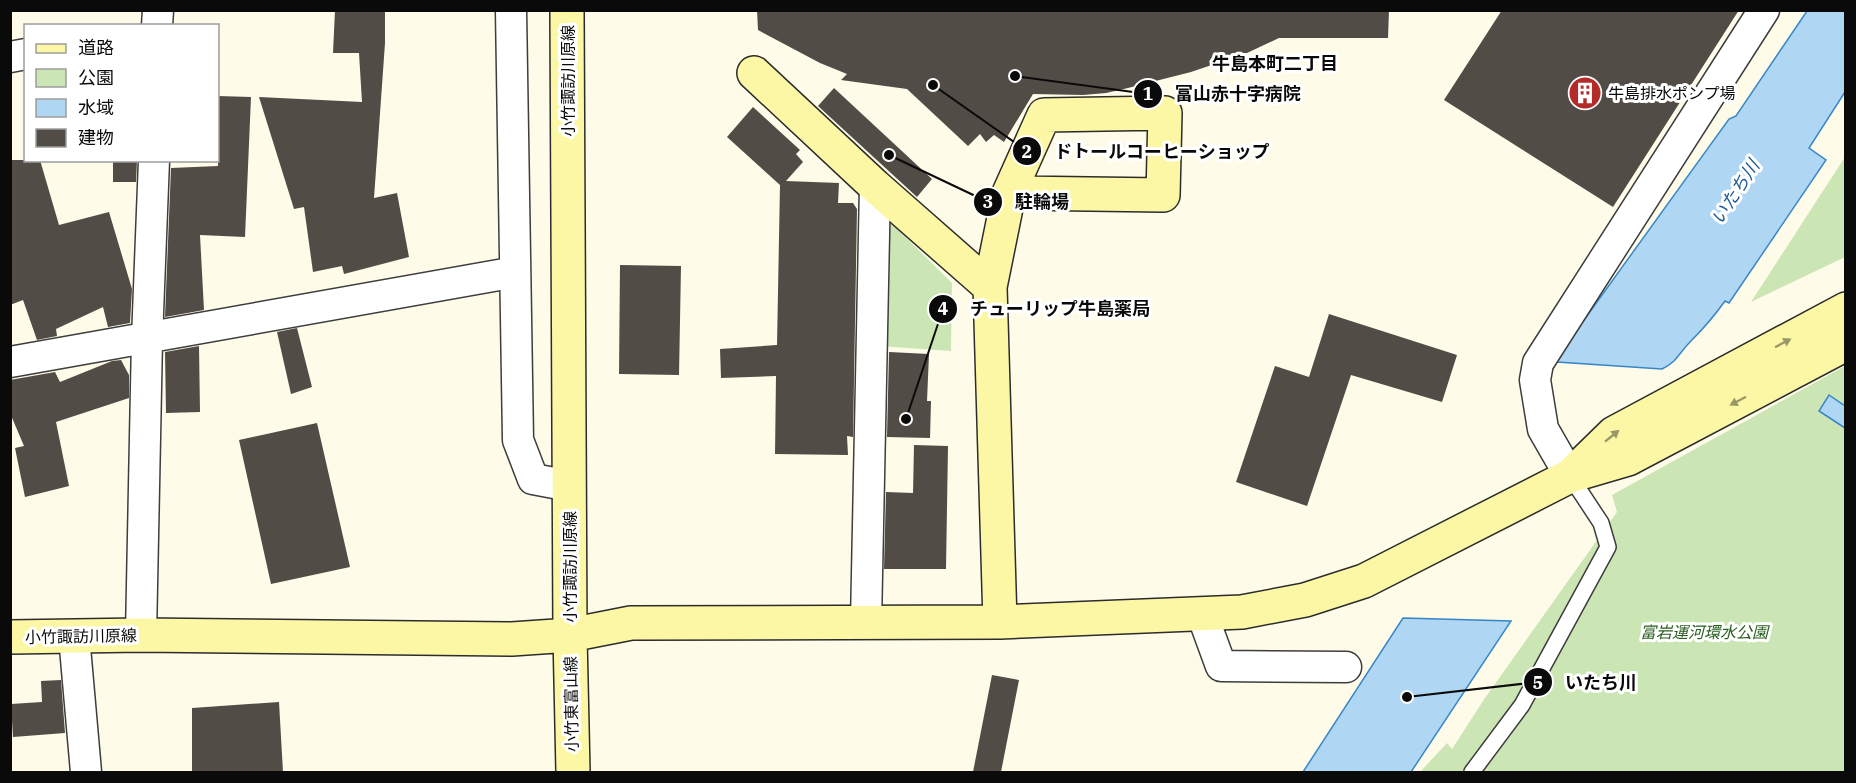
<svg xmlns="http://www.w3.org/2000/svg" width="1856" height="783" viewBox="0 0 1856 783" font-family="'IBM Plex Serif','Noto Sans JP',serif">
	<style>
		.green { fill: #cbe6b4 }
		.water { fill: #afd6f3; stroke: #3986c7; stroke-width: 1.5 }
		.building { fill: #524c47 }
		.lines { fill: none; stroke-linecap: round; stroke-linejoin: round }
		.lane-casing { stroke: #3d3d3d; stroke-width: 18 }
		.street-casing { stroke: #3d3d3d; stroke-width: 33 }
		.secondary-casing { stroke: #2c2c2c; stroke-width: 36 }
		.lane { stroke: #fff; stroke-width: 15 }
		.street { stroke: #fff; stroke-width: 30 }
		.secondary { stroke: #fcf7a5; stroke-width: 33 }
		.oneway { fill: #9b9867 }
		.labels { text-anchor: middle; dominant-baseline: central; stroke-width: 6; stroke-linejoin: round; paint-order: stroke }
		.street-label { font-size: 16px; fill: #0a0a0a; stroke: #fff }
		.poi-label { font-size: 16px; fill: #0a0a0a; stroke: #fff; text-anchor: start }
		.park-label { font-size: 16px; font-style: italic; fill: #285e1e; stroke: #fff }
		.neighbourhood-label { font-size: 18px; font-weight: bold; fill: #0a0a0a; stroke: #fff }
		.water-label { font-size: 18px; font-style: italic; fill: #1a5895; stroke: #fff }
		.leader { fill: none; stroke: #0a0a0a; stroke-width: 2 }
		.callout-dot { fill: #0a0a0a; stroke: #fff; stroke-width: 2 }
		.mark-label { font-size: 18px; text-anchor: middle; font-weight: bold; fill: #fff }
		.callout-label { font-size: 18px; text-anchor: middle; font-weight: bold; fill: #0a0a0a; stroke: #fff; stroke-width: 6; stroke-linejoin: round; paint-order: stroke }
	</style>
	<rect width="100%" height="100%" fill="#fefbe8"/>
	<!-- green -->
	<path class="green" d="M 1845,157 L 1845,257 L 1751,302 Z
		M 881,213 L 952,283 L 951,351 L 879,346 Z
		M 1845,366 L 1845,772 L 1420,772 L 1447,743 L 1452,749 L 1485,698 L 1617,512 L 1612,495 Z"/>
	<!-- water -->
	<path class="water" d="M 1807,11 L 1845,11 L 1845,92 L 1809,148 L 1826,160 L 1729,303 L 1725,301 C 1713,318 1704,328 1690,342 C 1678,354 1677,362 1662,369 L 1557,362 L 1558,356 L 1729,119 L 1736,116 Z
		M 1829,395 L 1845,406 L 1845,428 L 1819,411 Z
		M 1403,618 L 1511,621 L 1411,772 L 1303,772 Z"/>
	<!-- building -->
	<path class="building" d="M 335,10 L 385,10 L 385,43 L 374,198 L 397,193 L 409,257 L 344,274 L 342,266 L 313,272 L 304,207 L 294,209 L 259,97 L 362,102 L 359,53 L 333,53 Z
		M 757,10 L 1389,10 L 1388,38 L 1279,38 L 1247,53 L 1191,72 L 1128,88 L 1106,93 L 1083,95 L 1033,94 L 1004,142 L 994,135 L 986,142 L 980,134 L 968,146 L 907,89 L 841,80 L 847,74 L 820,63 L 758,30 Z
		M 1502,10 L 1739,10 L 1613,207 L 1444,100 Z
		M 834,88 L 932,179 L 917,197 L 818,106 Z
		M 218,96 L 251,97 L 245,237 L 200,235 L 204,310 L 165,317 L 171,168 L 218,166 Z
		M 753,107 L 800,150 L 796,154 L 803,162 L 786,181 L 839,183 L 838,203 L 853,203 L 857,209 L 853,437 L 847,436 L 848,455 L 775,454 L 776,376 L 721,378 L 720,349 L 777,345 L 780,185 L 727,137 Z
		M 10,160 L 40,160 L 59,225 L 109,212 L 132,289 L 130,323 L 108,327 L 103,307 L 56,329 L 57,336 L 37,340 L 23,300 L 10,305 Z
		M 113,160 L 137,160 L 136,182 L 113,182 Z
		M 620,265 L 681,266 L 679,375 L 619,374 Z
		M 1329,314 L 1457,355 L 1442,402 L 1351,375 L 1307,506 L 1236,482 L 1275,366 L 1309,377 Z
		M 297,328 L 312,387 L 291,394 L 277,332 Z
		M 199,346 L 200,412 L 166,413 L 165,352 Z
		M 889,352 L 929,354 L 927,401 L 931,401 L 930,438 L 887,437 Z
		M 121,360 L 129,375 L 129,398 L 56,422 L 69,486 L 25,497 L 15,448 L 24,446 L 10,413 L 10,380 L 55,372 L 60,382 L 112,361 Z
		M 317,423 L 350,567 L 271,584 L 239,440 Z
		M 914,445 L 948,446 L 946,569 L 884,569 L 886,492 L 913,493 Z
		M 992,675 L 1019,680 L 1001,772 L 973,772 Z
		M 61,680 L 65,733 L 13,737 L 11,704 L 42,702 L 41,681 Z
		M 279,702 L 283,772 L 192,772 L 192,708 Z"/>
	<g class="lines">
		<defs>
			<path id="lane" d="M 1472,772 L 1522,705 L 1608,547 L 1601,523 L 1570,476"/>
			<path id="street" d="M 511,10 L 518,440 L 533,479 L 570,486
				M 157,26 L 158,10
				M 10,57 L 26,54
				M 10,362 L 515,272
				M 1570,476 L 1543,429 L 1535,380 L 1538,363 L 1764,10
				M 1202,614 L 1221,666 L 1346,667
				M 866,623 L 875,186
				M 141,635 L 147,339 L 154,160
				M 74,636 L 86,772"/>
			<path id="secondary" d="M 567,10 L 570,635 L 573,772
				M 754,73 L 875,186 L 990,287 L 1000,622
				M 990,287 L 1009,193 L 1044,115 L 1165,113 L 1163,195 L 1009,193
				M 1573,473 L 1614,433 L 1846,309
				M 10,637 L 141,635 L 512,639 L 570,635 L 631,623 L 1000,622 L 1242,612 L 1305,600 L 1364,581 L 1570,476 L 1628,459 L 1846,344"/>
		</defs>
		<!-- lane casing -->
		<use href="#lane" class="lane-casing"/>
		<!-- street casing -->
		<use href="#street" class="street-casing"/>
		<!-- secondary casing -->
		<use href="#secondary" class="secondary-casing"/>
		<!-- lane -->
		<use href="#lane" class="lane"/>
		<!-- street -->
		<use href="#street" class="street"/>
		<!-- secondary -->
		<use href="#secondary" class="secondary"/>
	</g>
	<!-- one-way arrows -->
	<defs><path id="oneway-solid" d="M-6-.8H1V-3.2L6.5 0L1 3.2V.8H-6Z" transform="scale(1.5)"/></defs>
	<g class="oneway">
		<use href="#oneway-solid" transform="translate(1783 343) rotate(-28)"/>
		<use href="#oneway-solid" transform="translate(1738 401) rotate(152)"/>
		<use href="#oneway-solid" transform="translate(1612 436) rotate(-39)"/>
	</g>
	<!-- icons -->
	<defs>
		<symbol id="building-disc" viewBox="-11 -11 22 22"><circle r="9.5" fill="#b32b29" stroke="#fff"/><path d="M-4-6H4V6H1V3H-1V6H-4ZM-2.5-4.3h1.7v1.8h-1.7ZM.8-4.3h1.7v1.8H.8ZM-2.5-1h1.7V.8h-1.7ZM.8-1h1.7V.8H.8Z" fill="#fff"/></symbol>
	</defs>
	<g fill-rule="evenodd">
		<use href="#building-disc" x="1566" y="74" width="38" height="38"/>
	</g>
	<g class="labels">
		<!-- street labels -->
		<g class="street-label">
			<text transform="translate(568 81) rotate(-90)">小竹諏訪川原線</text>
			<text transform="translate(570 567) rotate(-90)">小竹諏訪川原線</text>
			<text transform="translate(81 636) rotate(-1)">小竹諏訪川原線</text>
			<text transform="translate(571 704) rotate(-91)">小竹東富山線</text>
		</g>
		<!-- poi labels -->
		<g class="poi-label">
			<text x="1608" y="93">牛島排水ポンプ場</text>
		</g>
		<!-- park labels -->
		<g class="park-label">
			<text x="1704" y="632">富岩運河環水公園</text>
		</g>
		<!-- neighbourhood labels -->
		<g class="neighbourhood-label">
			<text x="1275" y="63">牛島本町二丁目</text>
		</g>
		<!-- water labels -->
		<g class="water-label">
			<text transform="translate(1735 192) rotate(-57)">いたち川</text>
		</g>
	</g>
	<!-- callouts -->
	<path class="leader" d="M1015 76L1148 94M933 85L1027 151M889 155L988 202M906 419L943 309M1407 697L1538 682"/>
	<g class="callout-dot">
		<circle cx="1015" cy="76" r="6"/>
		<circle cx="933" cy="85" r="6"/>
		<circle cx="889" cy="155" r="6"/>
		<circle cx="906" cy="419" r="6"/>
		<circle cx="1407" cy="697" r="6"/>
		<circle cx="1148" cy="94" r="15"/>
		<circle cx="1027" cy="151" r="15"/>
		<circle cx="988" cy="202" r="15"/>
		<circle cx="943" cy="309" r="15"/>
		<circle cx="1538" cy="682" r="15"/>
	</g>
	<g class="mark-label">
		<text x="1148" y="100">1</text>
		<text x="1027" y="158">2</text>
		<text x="988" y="208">3</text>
		<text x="943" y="315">4</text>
		<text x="1538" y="689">5</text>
	</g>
	<g class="callout-label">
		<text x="1238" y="100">富山赤十字病院</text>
		<text x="1162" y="158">ドトールコーヒーショップ</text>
		<text x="1042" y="208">駐輪場</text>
		<text x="1060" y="315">チューリップ牛島薬局</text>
		<text x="1601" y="689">いたち川</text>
	</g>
	<!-- border -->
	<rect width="1856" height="783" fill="none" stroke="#0a0a0a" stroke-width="24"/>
	<!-- legend -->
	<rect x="24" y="24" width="195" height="138" fill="#ffffff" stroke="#9d9d9d" stroke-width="1.5"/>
	<rect x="36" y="44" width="30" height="9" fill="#fcf7a5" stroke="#9d9d9d" stroke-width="1.5"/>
	<text x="78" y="54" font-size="18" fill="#0a0a0a">道路</text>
	<rect x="36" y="69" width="30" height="18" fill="#cbe6b4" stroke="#9d9d9d" stroke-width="1.5"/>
	<text x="78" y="84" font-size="18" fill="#0a0a0a">公園</text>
	<rect x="36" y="99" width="30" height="18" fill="#afd6f3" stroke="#9d9d9d" stroke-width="1.5"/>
	<text x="78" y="114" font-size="18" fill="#0a0a0a">水域</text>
	<rect x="36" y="129" width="30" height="18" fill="#524c47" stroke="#9d9d9d" stroke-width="1.5"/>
	<text x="78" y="144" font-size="18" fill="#0a0a0a">建物</text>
</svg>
